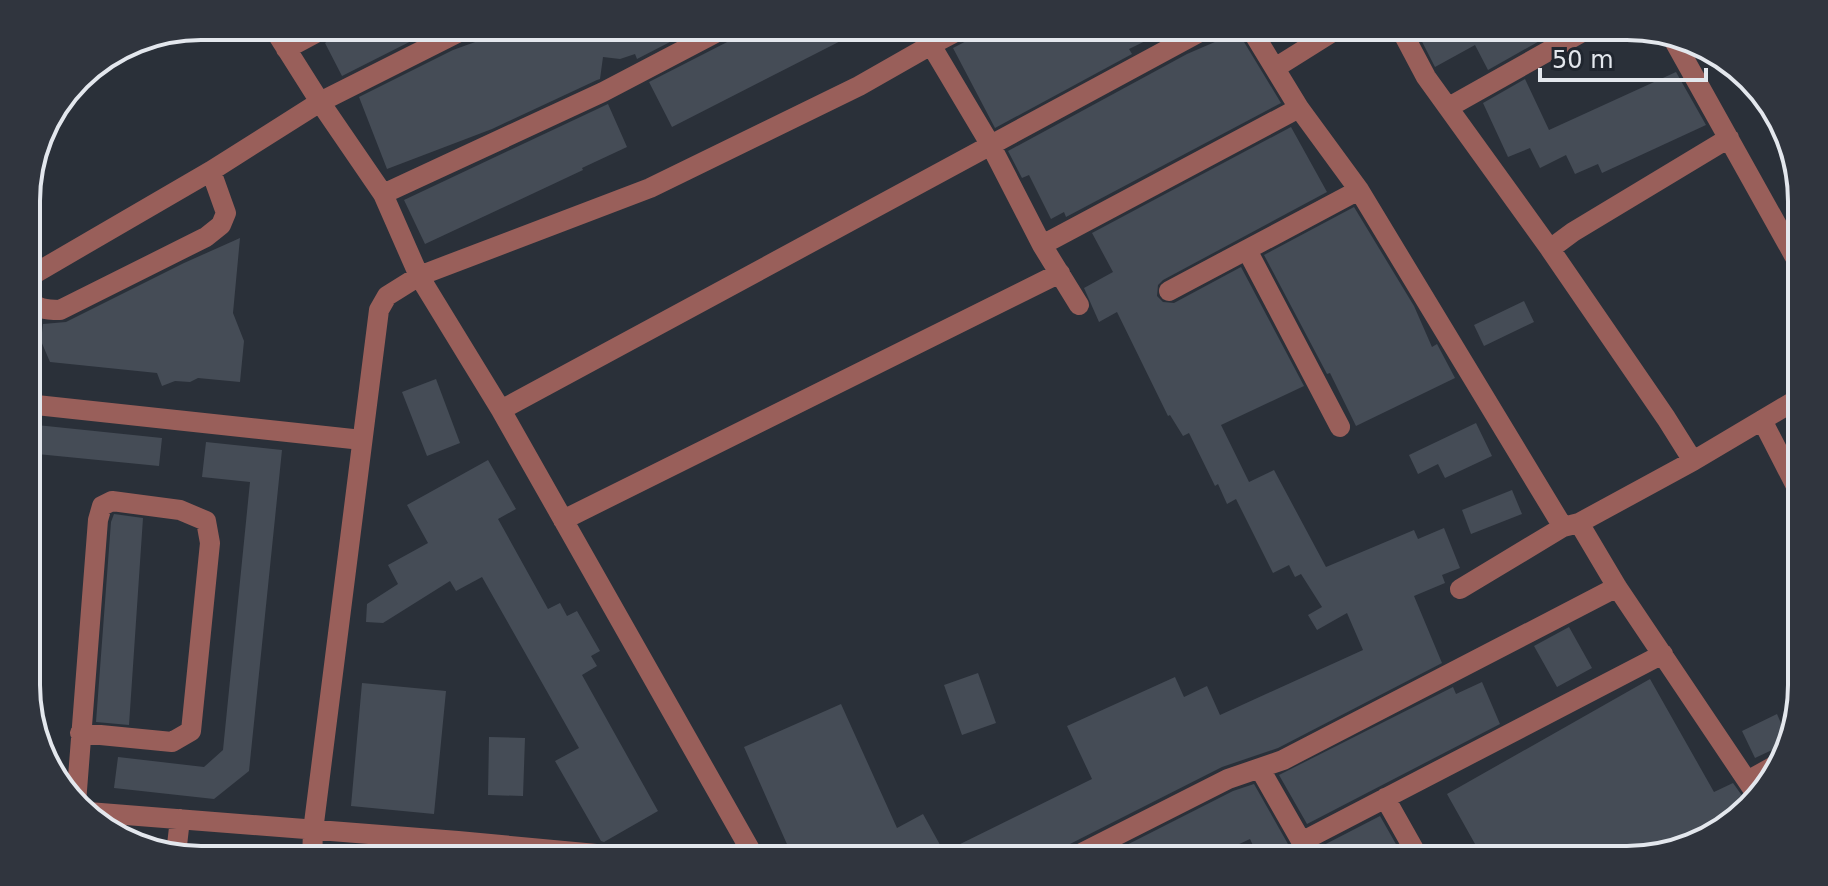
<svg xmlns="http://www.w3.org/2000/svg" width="1828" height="886" viewBox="0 0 1828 886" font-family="'DejaVu Sans',sans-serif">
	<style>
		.building { fill: #454c56 }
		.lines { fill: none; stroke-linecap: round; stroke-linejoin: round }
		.minor { stroke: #995f5a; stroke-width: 20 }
		.rim { fill: none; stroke: #e3e7ed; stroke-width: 4 }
	</style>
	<rect width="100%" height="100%" fill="#2a3039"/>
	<!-- building -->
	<path class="building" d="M 348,26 L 441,26 L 342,76 L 325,43 Z
		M 523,26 L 701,26 L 637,59 L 635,54 L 620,59 L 603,57 L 600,79 L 597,80 L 492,129 L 387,169 L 359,97 L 453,50 L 500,33 L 528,36 Z
		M 742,26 L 870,26 L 672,127 L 649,82 L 735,38 Z
		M 980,26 L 1176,26 L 1129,49 L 1132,54 L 995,128 L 953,48 L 974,37 Z
		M 1414,26 L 1566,26 L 1488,70 L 1475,45 L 1435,67 Z
		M 1238,32 L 1281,103 L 1066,217 L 1064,212 L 1051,219 L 1029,175 L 1022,178 L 1008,151 L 1187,54 Z
		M 1676,72 L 1706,125 L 1602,173 L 1598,164 L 1575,174 L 1566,155 L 1540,168 L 1530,148 L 1508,157 L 1483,103 L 1525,79 L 1549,130 Z
		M 608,104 L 627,147 L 582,168 L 583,170 L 425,244 L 404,200 Z
		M 1291,127 L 1327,192 L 1163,280 L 1158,285 L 1157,296 L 1163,302 L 1174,303 L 1241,267 L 1304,386 L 1221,425 L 1249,482 L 1274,470 L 1326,567 L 1414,530 L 1418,539 L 1444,528 L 1460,568 L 1442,575 L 1445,583 L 1414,596 L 1442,663 L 1278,748 L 1222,767 L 1062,848 L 1055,860 L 794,860 L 744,747 L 841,704 L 897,828 L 923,814 L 944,852 L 1092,779 L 1067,726 L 1175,677 L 1184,697 L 1207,686 L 1220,715 L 1363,650 L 1347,613 L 1317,630 L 1308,615 L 1322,607 L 1301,574 L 1295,577 L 1289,565 L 1273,573 L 1236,499 L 1227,504 L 1218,484 L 1215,486 L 1189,433 L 1183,436 L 1170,415 L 1168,416 L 1117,312 L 1099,322 L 1084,288 L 1113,272 L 1092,233 Z
		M 1354,207 L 1414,306 L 1432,347 L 1437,344 L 1455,378 L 1356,426 L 1330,373 L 1327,374 L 1264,255 Z
		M 240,238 L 233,313 L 244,341 L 240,382 L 198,378 L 190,382 L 175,381 L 162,386 L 157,373 L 50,362 L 41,341 L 43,324 L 66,322 L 184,263 Z
		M 1524,301 L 1534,322 L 1484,346 L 1474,325 Z
		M 436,379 L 460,443 L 427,456 L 402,392 Z
		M 1476,423 L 1492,456 L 1445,478 L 1438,464 L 1418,474 L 1409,455 Z
		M 27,424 L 162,438 L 159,466 L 27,453 Z
		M 206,442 L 282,450 L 249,771 L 214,799 L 114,788 L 118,757 L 204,767 L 223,750 L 250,482 L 202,477 Z
		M 488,460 L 516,509 L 498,519 L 548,609 L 560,603 L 567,616 L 577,611 L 600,651 L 591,656 L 597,666 L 582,675 L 658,811 L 604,842 L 601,841 L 555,761 L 579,748 L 482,577 L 456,591 L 450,581 L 383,623 L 366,622 L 367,604 L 398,584 L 388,565 L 428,543 L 407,505 Z
		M 1512,490 L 1522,514 L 1471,534 L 1462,510 Z
		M 114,514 L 143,518 L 129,725 L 96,722 L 111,522 Z
		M 1569,627 L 1592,668 L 1557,687 L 1534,646 Z
		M 978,673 L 996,723 L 962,735 L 944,685 Z
		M 1650,679 L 1714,792 L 1733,783 L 1748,804 L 1725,830 L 1638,860 L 1484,860 L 1447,794 Z
		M 1482,682 L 1500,724 L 1307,824 L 1279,775 L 1453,687 L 1456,694 Z
		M 362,683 L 446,691 L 434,814 L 351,806 Z
		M 1777,714 L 1789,742 L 1755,758 L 1742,731 Z
		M 489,737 L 525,738 L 523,796 L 488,795 Z
		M 1254,784 L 1297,860 L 1260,860 L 1250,839 L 1205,860 L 1097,860 L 1233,791 Z
		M 1380,816 L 1401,853 L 1385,860 L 1325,860 L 1320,847 Z"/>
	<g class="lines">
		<!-- minor -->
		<path class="minor" d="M 272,26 L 320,102 L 383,194 L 419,276 L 650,188 L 859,86 L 931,45 L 921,26
			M 967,26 L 931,45 L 990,144 L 1042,245 L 1079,305
			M 1249,26 L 1299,108 L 1359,190 L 1563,527
			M 1399,26 L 1426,77 L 1550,249
			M 1672,37 L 1801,268
			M 286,49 L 329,26
			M 1275,68 L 1342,26
			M 1449,107 L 1593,26
			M 383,194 L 603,92 L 729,26
			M 1042,245 L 1299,108
			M 1247,250 L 1340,427
			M 27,278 L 211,171 L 320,102 L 471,26
			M 1169,291 L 1359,190
			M 27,298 C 37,309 45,310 60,310 L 206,237 L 221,225 L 226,213 L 211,171
			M 27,404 L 362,440
			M 501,410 L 1211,26
			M 1762,420 L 1801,496
			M 1693,461 L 1666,418 L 1550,249 L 1573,232 L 1729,138
			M 563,520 L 1060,273
			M 1579,523 L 1617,587 L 1756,794
			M 1460,589 L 1563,527 L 1579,523 L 1693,461 L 1801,397
			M 1260,769 L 1312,860
			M 1749,780 L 1785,760
			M 1385,798 L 1420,860
			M 76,803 L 98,520 L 102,506 L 112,501 L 180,510 L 206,521 L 210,543 L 191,731 L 172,742 L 80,733
			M 88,812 L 458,841 L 661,860
			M 1301,842 L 1663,654
			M 176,854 L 180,819
			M 312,860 L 313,831 L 379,310 L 387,296 L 419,276 L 501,410 L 756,860
			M 1068,860 L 1228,779 L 1283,760 L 1617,587"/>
	</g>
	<!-- crop -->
	<path d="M0 0H1828V886H0ZM201 40H1627A161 161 0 0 1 1788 201V685A161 161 0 0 1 1627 846H201A161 161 0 0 1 40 685V201A161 161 0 0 1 201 40Z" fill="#30353e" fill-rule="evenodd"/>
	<path class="rim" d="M201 40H1627A161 161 0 0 1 1788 201V685A161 161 0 0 1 1627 846H201A161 161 0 0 1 40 685V201A161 161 0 0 1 201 40Z"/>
	<!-- scale -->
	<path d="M1540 68v12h166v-12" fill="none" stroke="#e3e7ed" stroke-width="4"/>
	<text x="1552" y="68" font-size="24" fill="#e3e7ed" stroke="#20262f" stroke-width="6" paint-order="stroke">50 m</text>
</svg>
